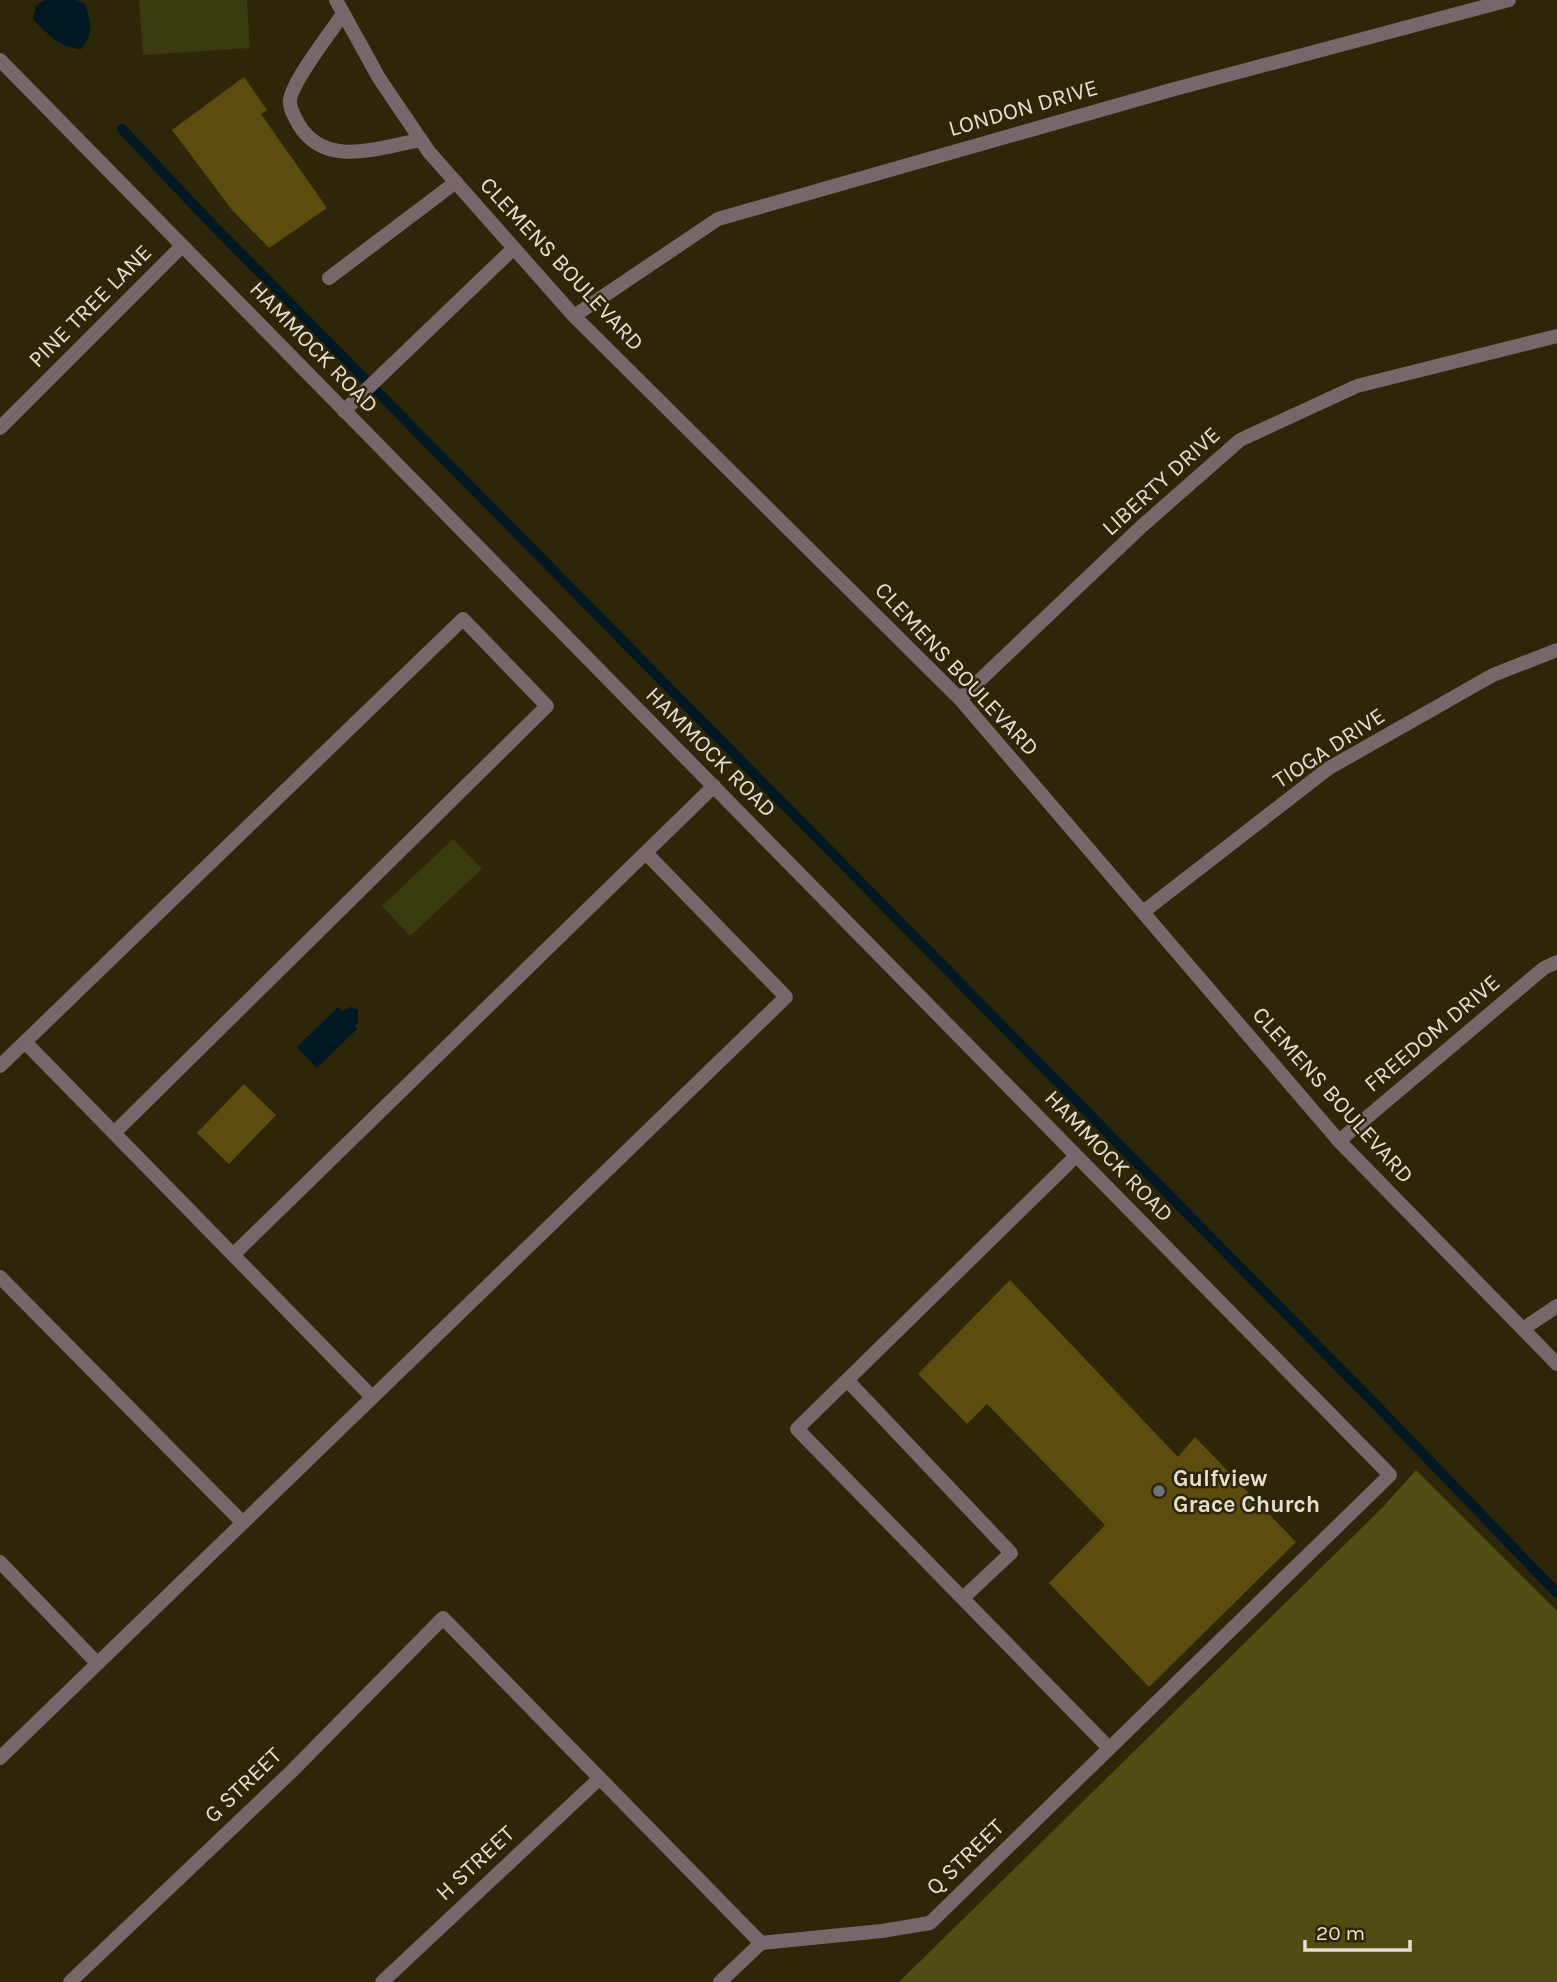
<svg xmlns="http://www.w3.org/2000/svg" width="1557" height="1982" viewBox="0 0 1557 1982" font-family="Karla,sans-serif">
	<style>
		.green { fill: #3a3c10 }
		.forest { fill: #4c4e12 }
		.water { fill: #001823 }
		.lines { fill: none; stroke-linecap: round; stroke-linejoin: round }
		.stream { stroke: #001823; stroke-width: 10 }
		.building { fill: #5c4d0f }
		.lane { stroke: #77676b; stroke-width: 14 }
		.street { stroke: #77676b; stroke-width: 14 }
		.worship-dot { fill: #6b7280; stroke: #2d2609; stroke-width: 2.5 }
		.labels { text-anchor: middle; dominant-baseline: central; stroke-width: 5; stroke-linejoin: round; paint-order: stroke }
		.street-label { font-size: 23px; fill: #e4dfcf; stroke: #2d2609 }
		.poi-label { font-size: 23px; font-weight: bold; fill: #e4dfcf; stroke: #2d2609; text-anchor: start }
	</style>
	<rect width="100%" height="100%" fill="#2d2609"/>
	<!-- green -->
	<path class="green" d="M 139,0 L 247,0 L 250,48 L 143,55 Z
		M 453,839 L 482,869 L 410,936 L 382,906 Z"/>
	<!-- forest -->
	<path class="forest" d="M 1416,1470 L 1557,1611 L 1557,1982 L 899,1982 L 1383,1507 Z"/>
	<!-- water -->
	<path class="water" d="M 45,0 L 76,0 L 85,4 C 91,23 94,33 81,49 C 60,48 47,33 33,19 L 36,5 Z
		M 338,1007 L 342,1011 L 351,1007 L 358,1010 L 358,1022 L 355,1026 L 357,1029 L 317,1068 L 297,1047 Z"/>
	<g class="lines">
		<!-- stream -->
		<path class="stream" d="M 122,129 L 207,219 L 1376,1405 L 1557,1593"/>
	</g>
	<!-- building -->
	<path class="building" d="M 244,77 L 267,110 L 261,114 L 327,208 L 269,248 L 232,210 L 172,130 Z
		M 244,1084 L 276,1115 L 229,1164 L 197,1133 Z
		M 1010,1280 L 1178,1457 L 1195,1437 L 1296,1542 L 1149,1687 L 1049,1583 L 1105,1525 L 987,1404 L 967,1424 L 918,1374 Z"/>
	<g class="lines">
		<!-- lane -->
		<path class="lane" d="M 343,14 C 331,32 292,81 290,100 C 289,108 295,118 299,125 C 326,169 379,147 421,140
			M 329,278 L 456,182
			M 344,411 L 514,248
			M 1076,1156 L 797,1429 L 1109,1748
			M 847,1380 L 1011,1553 L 963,1598"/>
		<!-- street -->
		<path class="street" d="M 336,0 L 379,78 L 429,152 L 574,316 L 960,699 L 1339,1141 L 1557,1364
			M 0,60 L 1390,1475 L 930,1923 L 882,1931 L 761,1943
			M 574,316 L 718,219 L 1171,90 L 1509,0
			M 0,428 L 182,246
			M 960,699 L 1142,526 L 1240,440 L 1357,386 L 1557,336
			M 1143,912 L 1329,768 L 1493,675 L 1557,650
			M 25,1042 L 372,1397
			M 0,1066 L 463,619 L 547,706 L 114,1133
			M 1339,1141 L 1544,968 L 1557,962
			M 233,1255 L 714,786
			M 0,1277 L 243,1523
			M 1523,1329 L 1557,1306
			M 0,1562 L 97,1663
			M 0,1758 L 786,997 L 646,853
			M 70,1982 L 290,1773 L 443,1618 L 761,1943
			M 382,1982 L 600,1778
			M 720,1982 L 761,1943"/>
	</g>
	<!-- markers -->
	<circle class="worship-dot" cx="1159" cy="1491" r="7"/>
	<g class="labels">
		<!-- street labels -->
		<g class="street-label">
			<text transform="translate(1023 108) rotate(-16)">LONDON DRIVE</text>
			<text transform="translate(562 264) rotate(47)">CLEMENS BOULEVARD</text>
			<text transform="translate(90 306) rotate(-45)">PINE TREE LANE</text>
			<text transform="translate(314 347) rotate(46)">HAMMOCK ROAD</text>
			<text transform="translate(1161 481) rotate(-42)">LIBERTY DRIVE</text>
			<text transform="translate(957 669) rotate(47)">CLEMENS BOULEVARD</text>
			<text transform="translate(1329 748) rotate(-33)">TIOGA DRIVE</text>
			<text transform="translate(711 752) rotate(45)">HAMMOCK ROAD</text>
			<text transform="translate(1432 1033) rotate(-40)">FREEDOM DRIVE</text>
			<text transform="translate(1333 1095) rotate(48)">CLEMENS BOULEVARD</text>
			<text transform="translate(1109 1156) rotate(46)">HAMMOCK ROAD</text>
			<text transform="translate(243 1785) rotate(-44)">G STREET</text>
			<text transform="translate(965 1857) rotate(-44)">Q STREET</text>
			<text transform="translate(475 1863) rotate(-43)">H STREET</text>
		</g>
		<!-- poi labels -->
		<g class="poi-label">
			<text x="1173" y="1478">Gulfview<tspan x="1173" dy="26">Grace Church</tspan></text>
		</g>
	</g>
	<!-- scale -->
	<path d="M1305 1940v10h105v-10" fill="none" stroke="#e4dfcf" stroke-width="3.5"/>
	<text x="1316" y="1940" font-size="21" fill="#e4dfcf" stroke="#2d2609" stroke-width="5" paint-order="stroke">20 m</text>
</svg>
